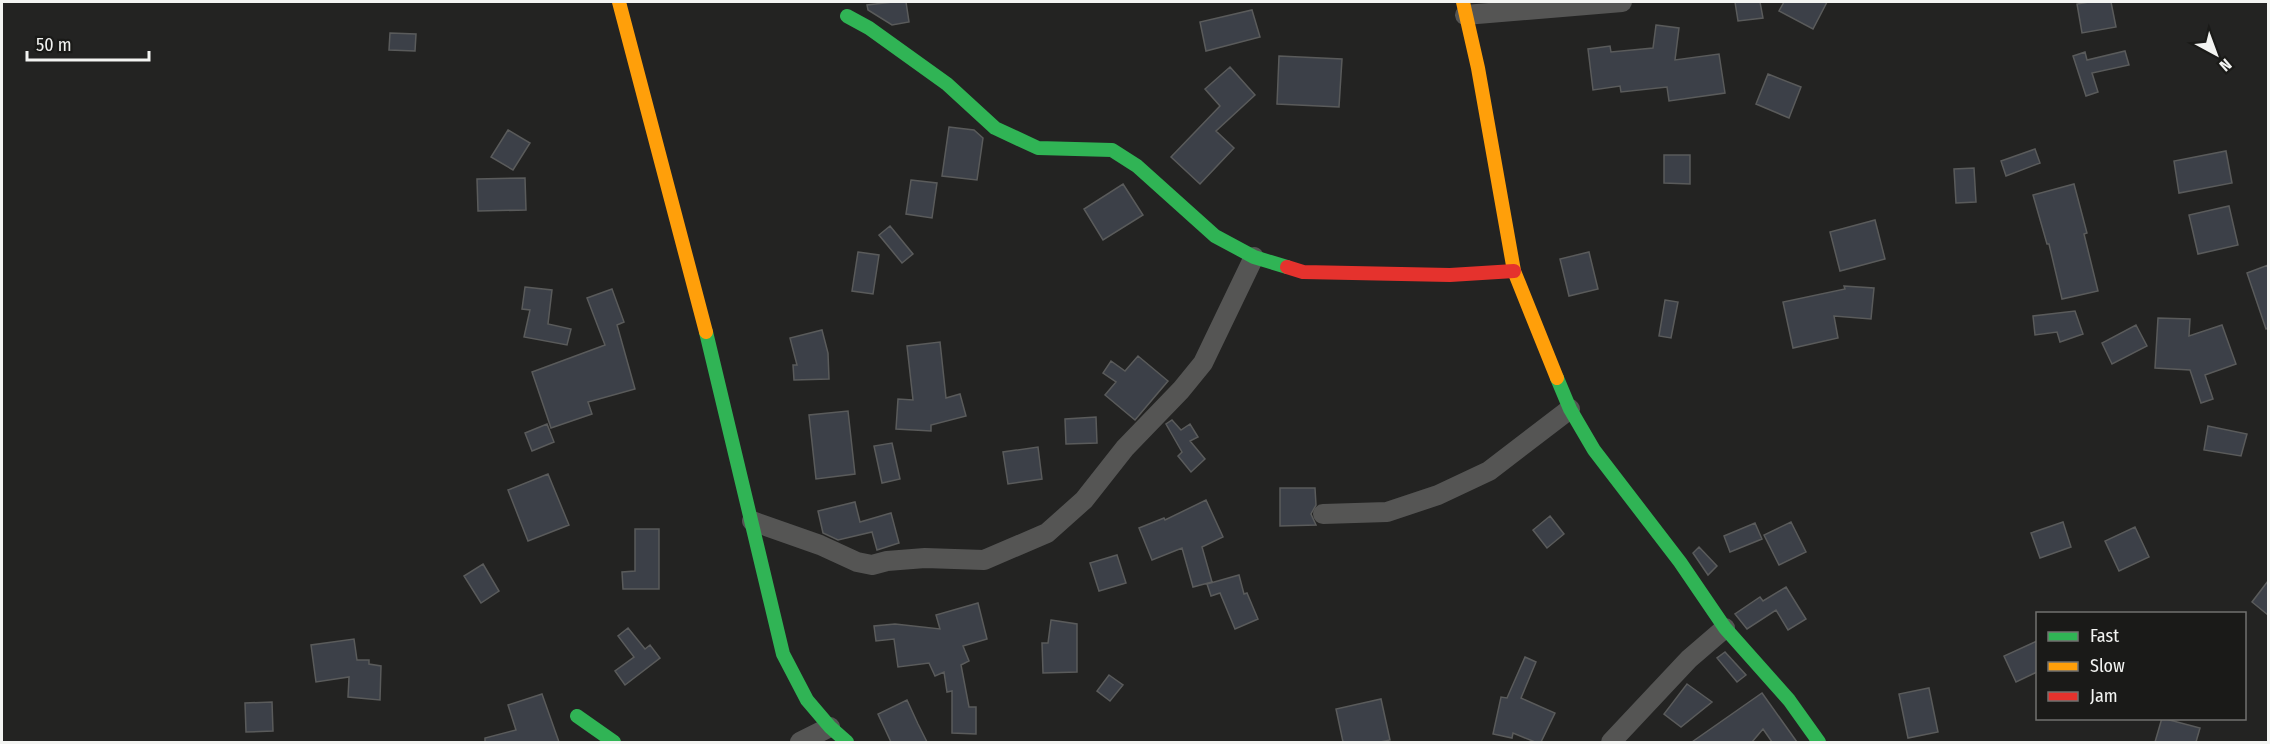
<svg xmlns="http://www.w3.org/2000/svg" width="2270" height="744" viewBox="0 0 2270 744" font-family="'Fira Sans Condensed',sans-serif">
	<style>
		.building { fill: #3c4048; stroke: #5a5b5b; stroke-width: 1.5 }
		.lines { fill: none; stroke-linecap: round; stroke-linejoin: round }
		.street { stroke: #555554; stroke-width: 20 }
		.fast { stroke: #30b455; stroke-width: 14 }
		.slow { stroke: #ff9f0a; stroke-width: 14 }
		.jam { stroke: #e5322d; stroke-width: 14 }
	</style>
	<rect width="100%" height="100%" fill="#232322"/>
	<!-- building -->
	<path class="building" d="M 893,2 L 906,2 L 909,22 L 892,25 L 868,10 L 867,5 Z
		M 1735,2 L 1760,2 L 1763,18 L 1738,21 Z
		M 1784,2 L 1827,2 L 1813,29 L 1779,11 Z
		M 2089,2 L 2111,2 L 2116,27 L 2082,33 L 2077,4 Z
		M 1252,10 L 1260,37 L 1206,51 L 1200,22 Z
		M 1656,25 L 1679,28 L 1675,60 L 1719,54 L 1725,93 L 1669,101 L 1667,87 L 1621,92 L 1620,86 L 1593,90 L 1588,49 L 1610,46 L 1611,52 L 1653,48 Z
		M 390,33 L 416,34 L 415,51 L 389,50 Z
		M 2125,51 L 2129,65 L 2092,73 L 2098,92 L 2086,96 L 2073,56 L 2085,52 L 2087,60 Z
		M 1279,56 L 1342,59 L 1339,107 L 1277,104 Z
		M 1230,67 L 1255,95 L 1216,131 L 1234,148 L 1200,184 L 1171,157 L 1220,106 L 1205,89 Z
		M 1768,74 L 1801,87 L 1789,118 L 1756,104 Z
		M 949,127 L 974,130 L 983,138 L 977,180 L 942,176 Z
		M 508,130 L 530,143 L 513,170 L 491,157 Z
		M 2035,149 L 2040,163 L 2006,176 L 2001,161 Z
		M 2226,151 L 2232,183 L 2179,193 L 2174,161 Z
		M 1664,155 L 1690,155 L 1690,184 L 1664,183 Z
		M 1974,168 L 1976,202 L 1956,203 L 1954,169 Z
		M 525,178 L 526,210 L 478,211 L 477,179 Z
		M 911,180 L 937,183 L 932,218 L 906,214 Z
		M 1123,184 L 1143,215 L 1103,240 L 1084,209 Z
		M 2074,184 L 2087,233 L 2084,234 L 2098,291 L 2062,299 L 2049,244 L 2047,244 L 2033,195 Z
		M 2229,206 L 2238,245 L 2198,254 L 2189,215 Z
		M 1875,220 L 1885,259 L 1840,271 L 1830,232 Z
		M 890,226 L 913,254 L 902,263 L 879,235 Z
		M 858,252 L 879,255 L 873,294 L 852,291 Z
		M 1589,252 L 1598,289 L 1569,296 L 1560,259 Z
		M 2268,265 L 2268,328 L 2266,329 L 2247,273 Z
		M 1844,286 L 1874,288 L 1871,319 L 1834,316 L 1838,338 L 1793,348 L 1783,302 L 1845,289 Z
		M 525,287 L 552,290 L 548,324 L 571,329 L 567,345 L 524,337 L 530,310 L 522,309 Z
		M 612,289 L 624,322 L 617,325 L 635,389 L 588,402 L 592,414 L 551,428 L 532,372 L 605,345 L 587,298 Z
		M 1665,300 L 1678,302 L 1671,338 L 1659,336 Z
		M 2075,311 L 2083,334 L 2060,342 L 2057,332 L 2035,335 L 2033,316 Z
		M 2158,318 L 2190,319 L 2189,336 L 2222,325 L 2236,364 L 2205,375 L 2213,399 L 2201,403 L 2190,370 L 2155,368 Z
		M 2136,325 L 2147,346 L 2112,364 L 2102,343 Z
		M 822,330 L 828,353 L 829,379 L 794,380 L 793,365 L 797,365 L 790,338 Z
		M 940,342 L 946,398 L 960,394 L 966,416 L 931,425 L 931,431 L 896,429 L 898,399 L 913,400 L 907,346 Z
		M 1138,356 L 1168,381 L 1135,420 L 1105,395 L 1116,382 L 1103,373 L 1111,361 L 1125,371 Z
		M 848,411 L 855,474 L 816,479 L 809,415 Z
		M 1096,417 L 1097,443 L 1066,444 L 1065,419 Z
		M 1172,420 L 1181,430 L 1190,424 L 1198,437 L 1190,441 L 1205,459 L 1191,472 L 1178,456 L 1182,452 L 1166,424 Z
		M 547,424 L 554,442 L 532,451 L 525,433 Z
		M 2208,426 L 2247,434 L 2241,456 L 2204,450 Z
		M 892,443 L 900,479 L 882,483 L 874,446 Z
		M 1038,447 L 1042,479 L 1008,484 L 1003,452 Z
		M 548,474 L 569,525 L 528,541 L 508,490 Z
		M 1280,488 L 1315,488 L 1316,505 L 1311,514 L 1316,525 L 1280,526 Z
		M 1206,500 L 1223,537 L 1202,547 L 1212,582 L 1193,587 L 1182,548 L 1152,560 L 1139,528 L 1164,518 L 1165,520 Z
		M 855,502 L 860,522 L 891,513 L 899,543 L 877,550 L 872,532 L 838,540 L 823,533 L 818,511 Z
		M 1550,516 L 1564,534 L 1547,548 L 1533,530 Z
		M 1791,522 L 1806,552 L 1779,565 L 1764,535 Z
		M 2063,522 L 2071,547 L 2040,558 L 2031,533 Z
		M 1755,523 L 1762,539 L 1730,552 L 1724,536 Z
		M 2135,527 L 2149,557 L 2119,571 L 2105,541 Z
		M 635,529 L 659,529 L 659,589 L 623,589 L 622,572 L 635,571 Z
		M 1699,547 L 1717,566 L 1708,575 L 1693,553 Z
		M 1117,555 L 1126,583 L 1099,591 L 1090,563 Z
		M 483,564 L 499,591 L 481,603 L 464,576 Z
		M 1239,575 L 1244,594 L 1247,593 L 1258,619 L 1235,629 L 1220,593 L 1211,596 L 1207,584 Z
		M 2268,581 L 2268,615 L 2252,602 Z
		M 1786,587 L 1806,619 L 1788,630 L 1776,610 L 1747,629 L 1735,614 L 1760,597 L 1763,601 Z
		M 978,603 L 987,639 L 963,646 L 969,661 L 961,665 L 969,707 L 976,707 L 976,734 L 952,733 L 952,691 L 947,692 L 944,672 L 935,676 L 929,663 L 898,667 L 894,639 L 876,641 L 874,626 L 895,624 L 940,629 L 936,615 Z
		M 1051,620 L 1077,624 L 1077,672 L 1043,673 L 1042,643 L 1048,643 Z
		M 628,628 L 645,649 L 650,645 L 660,658 L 625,685 L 615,671 L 634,657 L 618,636 Z
		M 354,639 L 357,660 L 369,660 L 369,664 L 381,666 L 380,700 L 348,697 L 349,677 L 316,682 L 311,645 Z
		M 2037,641 L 2037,672 L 2016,682 L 2004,656 Z
		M 1725,652 L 1746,675 L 1737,682 L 1717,658 Z
		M 1525,657 L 1536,662 L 1521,698 L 1555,713 L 1541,742 L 1535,742 L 1513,733 L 1512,738 L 1493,734 L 1501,697 L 1507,698 Z
		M 1109,675 L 1123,685 L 1110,701 L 1097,691 Z
		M 1687,684 L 1712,702 L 1681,727 L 1664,714 Z
		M 1929,688 L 1938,732 L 1908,738 L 1899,694 Z
		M 1762,693 L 1797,742 L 1772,742 L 1763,729 L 1752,742 L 1692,742 Z
		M 542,694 L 559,742 L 485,742 L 485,738 L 516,730 L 508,705 Z
		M 1381,699 L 1390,740 L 1380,742 L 1343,742 L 1336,709 Z
		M 907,700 L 918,724 L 927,742 L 891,742 L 878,714 Z
		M 272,702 L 273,731 L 246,732 L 245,703 Z
		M 2162,718 L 2200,728 L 2196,742 L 2155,742 Z"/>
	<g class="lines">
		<!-- street -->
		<path class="street" d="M 1465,15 L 1622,2
			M 1323,514 L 1387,512 L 1438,495 L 1489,471 L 1570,409
			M 752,521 L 820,545 L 857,562 L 872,565 L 887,561 L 925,558 L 984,560 L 1047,533 L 1084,500 L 1125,448 L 1181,390 L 1203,363 L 1254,257
			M 800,742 L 830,727
			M 1611,742 L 1689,659 L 1725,628"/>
		<!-- fast -->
		<path class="fast" d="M 847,16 L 869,28 L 947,84 L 995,128 L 1038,148 L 1112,150 L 1137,166 L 1215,236 L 1254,257 L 1287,267
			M 706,332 L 783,654 L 807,700 L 830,727 L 847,742
			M 1557,378 L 1570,409 L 1594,450 L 1680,562 L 1725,628 L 1789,700 L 1819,742
			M 577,716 L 614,742"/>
		<!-- slow -->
		<path class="slow" d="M 619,2 L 706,332
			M 1463,2 L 1478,68 L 1514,271 L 1557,378"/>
		<!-- jam -->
		<path class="jam" d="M 1287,267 L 1303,272 L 1450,275 L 1514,271"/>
	</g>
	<!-- border -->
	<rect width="2270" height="744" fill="none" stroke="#f3f4f2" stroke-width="6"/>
	<!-- legend -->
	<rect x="2036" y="612" width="210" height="108" fill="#1a1a18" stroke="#71716f" stroke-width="1.5"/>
	<rect x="2048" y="632" width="30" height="9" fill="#30b455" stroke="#71716f" stroke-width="1.5"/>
	<text x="2090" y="642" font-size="18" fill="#f3f4f2">Fast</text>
	<rect x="2048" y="662" width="30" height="9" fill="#ff9f0a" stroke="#71716f" stroke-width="1.5"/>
	<text x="2090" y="672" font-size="18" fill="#f3f4f2">Slow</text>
	<rect x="2048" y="692" width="30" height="9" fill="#e5322d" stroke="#71716f" stroke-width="1.5"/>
	<text x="2090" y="702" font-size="18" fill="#f3f4f2">Jam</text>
	<!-- north arrow -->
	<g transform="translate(2216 54) rotate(139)" stroke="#1a1a18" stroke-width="4.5" paint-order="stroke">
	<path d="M0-4.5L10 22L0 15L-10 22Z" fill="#f3f4f2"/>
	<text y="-9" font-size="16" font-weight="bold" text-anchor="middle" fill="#f3f4f2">N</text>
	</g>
	<!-- scale -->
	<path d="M27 51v9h122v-9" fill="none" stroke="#f3f4f2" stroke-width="3"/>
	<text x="36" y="51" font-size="18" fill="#f3f4f2" stroke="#1a1a18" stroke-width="4.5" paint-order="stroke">50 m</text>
</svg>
